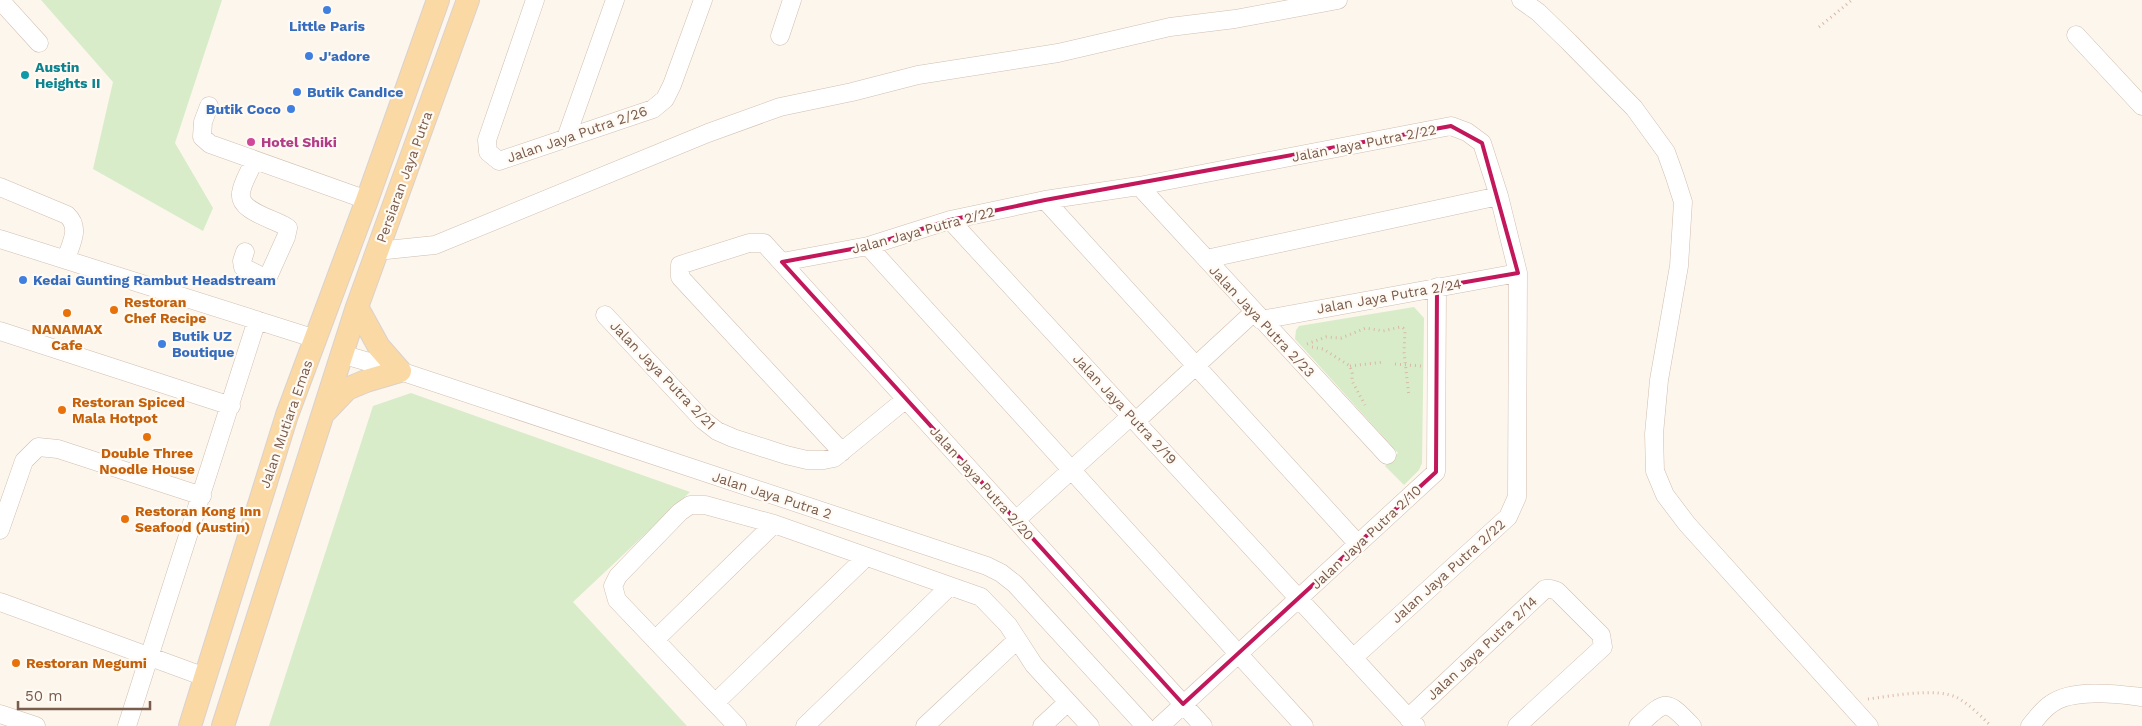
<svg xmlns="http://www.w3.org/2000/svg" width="2142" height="726" viewBox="0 0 2142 726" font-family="'Work Sans',sans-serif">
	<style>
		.green { fill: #d8ecc9 }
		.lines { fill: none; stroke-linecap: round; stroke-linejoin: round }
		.minor-casing { stroke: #d1beb0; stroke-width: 19 }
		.major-casing { stroke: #dad1cd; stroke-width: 24 }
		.path { stroke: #d9b8a5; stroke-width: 3; stroke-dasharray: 1 4; stroke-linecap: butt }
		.minor { stroke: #fff; stroke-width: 18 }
		.major { stroke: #fbd9a5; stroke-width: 22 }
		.marked { fill: none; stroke: #c2185b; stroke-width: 4; stroke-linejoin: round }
		.shop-dot { fill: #3f7fe0; stroke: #fffaf3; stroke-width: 2 }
		.culture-dot { fill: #0f9aa8; stroke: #fffaf3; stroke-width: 2 }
		.hotel-dot { fill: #d1479c; stroke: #fffaf3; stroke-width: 2 }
		.food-dot { fill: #e8710a; stroke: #fffaf3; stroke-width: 2 }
		.labels { text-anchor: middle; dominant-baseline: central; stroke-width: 4.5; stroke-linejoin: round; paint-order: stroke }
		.shop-label { font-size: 14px; font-weight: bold; fill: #366cbe; stroke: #fffaf3; text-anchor: start }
		.culture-label { font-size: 14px; font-weight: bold; fill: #0d838f; stroke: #fffaf3; text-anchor: start }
		.street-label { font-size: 14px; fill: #7a5c4d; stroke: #fffaf3 }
		.hotel-label { font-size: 14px; font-weight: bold; fill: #b23c85; stroke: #fffaf3; text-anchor: start }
		.food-label { font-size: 14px; font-weight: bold; fill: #c56008; stroke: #fffaf3; text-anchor: start }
	</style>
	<rect width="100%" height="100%" fill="#fdf6ec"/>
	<!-- green -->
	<path class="green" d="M 41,0 L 222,0 L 175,143 L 213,208 L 203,231 L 93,169 L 113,82 Z
		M 1414,307 L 1424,318 L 1422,463 L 1419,470 L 1404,485 L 1385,466 L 1398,453 L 1295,339 L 1296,330 L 1299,326 Z
		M 411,393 L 690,492 L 573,602 L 687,726 L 269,726 L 373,406 Z"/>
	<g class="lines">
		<defs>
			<path id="minor" d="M 0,0 L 39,43
				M 535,0 L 487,140 L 488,152 L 499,161 L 653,109 L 665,99 L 672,85 L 703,0
				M 1521,0 L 1538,12 L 1569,42 L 1634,108 L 1666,152 L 1675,177 L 1683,202 L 1679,266 L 1659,380 L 1654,434 L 1655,471 L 1665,495 L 1687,524 L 1869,726
				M 2076,35 L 2142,106
				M 780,36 L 792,0
				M 209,106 L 203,122 L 202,137 L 210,144 L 367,200
				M 566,138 L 615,0
				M 1139,186 L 1387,455
				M 0,187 L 67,215 C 81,228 71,243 66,259
				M 1045,200 L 1358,544
				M 950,220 L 1416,726
				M 0,239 L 316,339
				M 868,246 L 1304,726
				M 377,251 L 435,245 L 708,133 L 780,107 L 852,92 L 918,75 L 1058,53 L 1170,27 L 1235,19 L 1338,0
				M 245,252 L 242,261 L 243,267 L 261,276 L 268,277 L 286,237 L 288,228 C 276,219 238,212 241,193 C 242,183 250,171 254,161
				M 1206,259 L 1499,196
				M 782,262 L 868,246 L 950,220 L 1045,200 L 1139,186 L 1451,126 L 1467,132 L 1482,143 L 1499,196 L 1518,273 L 1517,497 L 1508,517 L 1353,658
				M 605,315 L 703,420 L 717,431 L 733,438 L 786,455 L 807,460 L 824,460 L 834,458 L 906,399
				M 1261,320 L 1518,273
				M 0,331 L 231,406
				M 341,354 L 400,371 L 987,566 L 1001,573 L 1015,584 L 1145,726
				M 1136,421 L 1254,312
				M 842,452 L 680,277 L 680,265 L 749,243 L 764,243 L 1203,726
				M 1016,520 L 1131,416
				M 0,530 L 24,461 L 38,447 L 58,449 L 202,496
				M 0,602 L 205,677
				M 655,640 L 774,524
				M 715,703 L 866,557
				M 0,714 L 36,726
				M 1408,718 L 1545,589 L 1551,589 L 1557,591 L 1601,635 L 1603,647 L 1517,726
				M 127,726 L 257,320
				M 737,726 L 617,600 L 613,586 L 618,576 L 680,512 L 690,505 L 705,505 L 774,524 L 981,597 L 1008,625 L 1034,665 L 1090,726
				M 805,726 L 950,586
				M 925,726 L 1017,640
				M 1042,726 L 1068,702
				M 1160,726 L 1436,472 L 1437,287
				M 1638,726 C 1666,700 1665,698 1692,726
				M 2030,726 C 2037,718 2042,710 2051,704 C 2072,688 2117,694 2142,697"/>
			<path id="major" d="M 326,411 L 347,389 L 366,381 L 400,371 L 379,347 L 357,307
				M 190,726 L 287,415 L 367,200 L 438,0
				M 223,726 L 357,307 L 468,0"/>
		</defs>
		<!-- minor casing -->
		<use href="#minor" class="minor-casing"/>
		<!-- major casing -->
		<use href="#major" class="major-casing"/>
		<!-- path -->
		<path class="path" d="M 1819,27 L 1852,0
			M 1307,344 L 1326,337 L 1341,338 L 1366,328 L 1383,331 L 1400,327 L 1403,328 L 1405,331 L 1404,352 L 1409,397
			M 1312,347 L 1323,349 L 1350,366 L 1352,373 L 1352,381 L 1365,405
			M 1395,364 L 1421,366
			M 1350,366 L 1384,362
			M 1868,699 C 1892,696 1937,687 1958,698 C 1971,706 1981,716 1991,726"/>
		<!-- minor -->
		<use href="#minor" class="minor"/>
		<!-- major -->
		<use href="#major" class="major"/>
	</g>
	<!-- marked area -->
	<path class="marked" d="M 1451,126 L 1482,143 L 1518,273 L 1437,287 L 1436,472 L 1183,704 L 782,262 L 868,246 L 950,220 L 1045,200 Z"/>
	<!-- markers -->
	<g class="shop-dot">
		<circle cx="327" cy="10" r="5"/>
		<circle cx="309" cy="56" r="5"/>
		<circle cx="297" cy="92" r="5"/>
		<circle cx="291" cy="109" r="5"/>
		<circle cx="23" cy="280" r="5"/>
		<circle cx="162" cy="344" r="5"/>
	</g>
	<circle class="culture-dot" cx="25" cy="75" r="5"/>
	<circle class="hotel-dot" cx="251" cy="142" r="5"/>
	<g class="food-dot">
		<circle cx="114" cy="310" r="5"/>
		<circle cx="67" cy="313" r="5"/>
		<circle cx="62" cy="410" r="5"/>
		<circle cx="147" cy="437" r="5"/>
		<circle cx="125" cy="519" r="5"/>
		<circle cx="16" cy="663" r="5"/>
	</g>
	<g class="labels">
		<!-- shop labels -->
		<g class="shop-label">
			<text x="327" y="26" text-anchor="middle">Little Paris</text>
			<text x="319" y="56">J'adore</text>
			<text x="307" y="92">Butik CandIce</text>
			<text x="281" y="109" text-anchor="end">Butik Coco</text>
			<text x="33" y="280">Kedai Gunting Rambut Headstream</text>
			<text x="172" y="336">Butik UZ<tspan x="172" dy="16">Boutique</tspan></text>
		</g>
		<!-- culture labels -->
		<g class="culture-label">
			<text x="35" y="67">Austin<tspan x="35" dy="16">Heights II</tspan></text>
		</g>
		<!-- street labels -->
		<g class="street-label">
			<text transform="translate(577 134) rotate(-19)">Jalan Jaya Putra 2/26</text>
			<text transform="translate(1364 143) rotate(-11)">Jalan Jaya Putra 2/22</text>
			<text transform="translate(404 177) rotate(-70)">Persiaran Jaya Putra</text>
			<text transform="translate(923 230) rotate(-15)">Jalan Jaya Putra 2/22</text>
			<text transform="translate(1389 296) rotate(-10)">Jalan Jaya Putra 2/24</text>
			<text transform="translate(1262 321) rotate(47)">Jalan Jaya Putra 2/23</text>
			<text transform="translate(663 375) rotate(46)">Jalan Jaya Putra 2/21</text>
			<text transform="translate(1125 409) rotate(47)">Jalan Jaya Putra 2/19</text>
			<text transform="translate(286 424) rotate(-71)">Jalan Mutiara Emas</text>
			<text transform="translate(982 483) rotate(48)">Jalan Jaya Putra 2/20</text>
			<text transform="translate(772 495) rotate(18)">Jalan Jaya Putra 2</text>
			<text transform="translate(1366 537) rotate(-43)">Jalan Jaya Putra 2/10</text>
			<text transform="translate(1448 571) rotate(-42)">Jalan Jaya Putra 2/22</text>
			<text transform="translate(1482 648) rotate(-43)">Jalan Jaya Putra 2/14</text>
		</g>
		<!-- hotel labels -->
		<g class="hotel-label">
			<text x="261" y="142">Hotel Shiki</text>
		</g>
		<!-- food labels -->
		<g class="food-label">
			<text x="124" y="302">Restoran<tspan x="124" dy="16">Chef Recipe</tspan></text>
			<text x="67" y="329" text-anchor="middle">NANAMAX<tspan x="67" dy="16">Cafe</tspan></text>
			<text x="72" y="402">Restoran Spiced<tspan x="72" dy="16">Mala Hotpot</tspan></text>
			<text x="147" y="453" text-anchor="middle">Double Three<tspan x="147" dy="16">Noodle House</tspan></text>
			<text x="135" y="511">Restoran Kong Inn<tspan x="135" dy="16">Seafood (Austin)</tspan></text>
			<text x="26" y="663">Restoran Megumi</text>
		</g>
	</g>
	<!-- scale -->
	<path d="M18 701v8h132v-8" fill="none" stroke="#7a5c4d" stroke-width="2.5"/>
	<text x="25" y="701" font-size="15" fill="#7a5c4d" stroke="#fffaf3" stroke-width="4" paint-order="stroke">50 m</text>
</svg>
